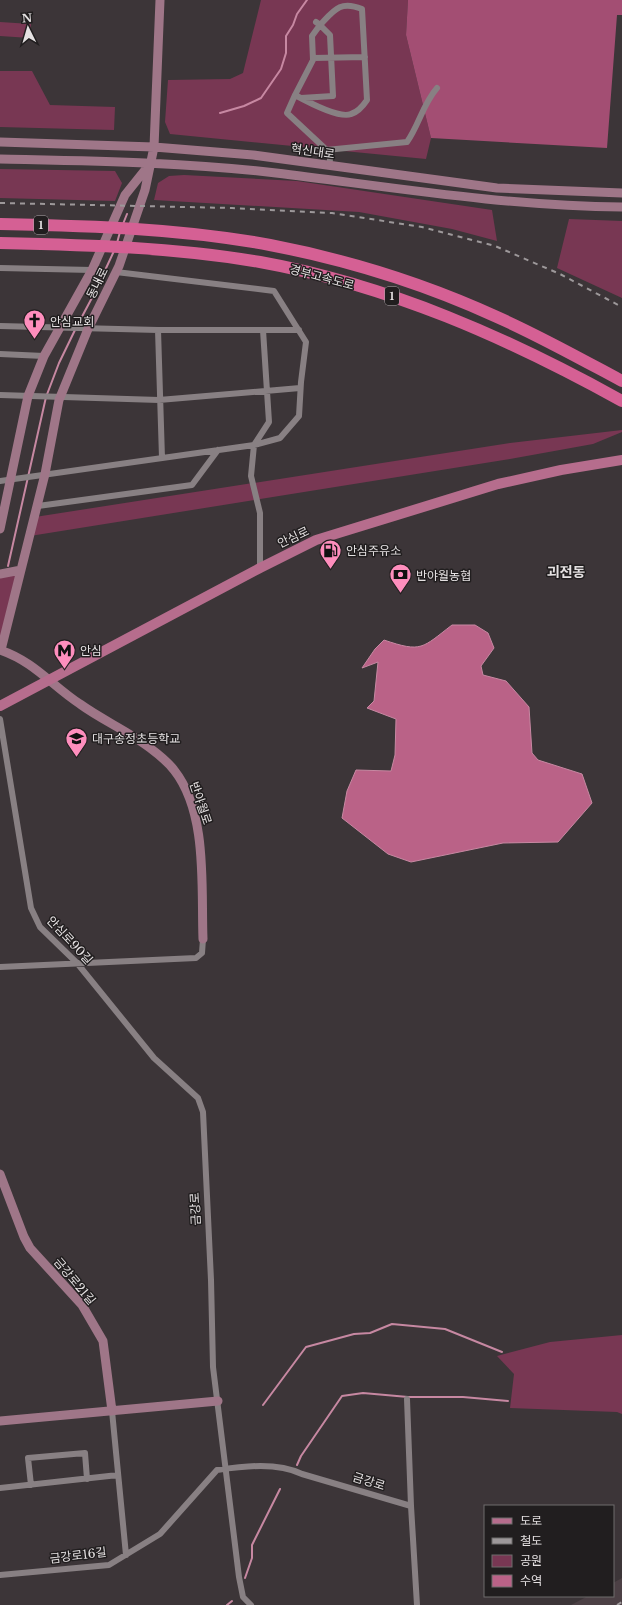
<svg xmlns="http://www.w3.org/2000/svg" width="622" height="1605" viewBox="0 0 622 1605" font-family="'Libre Baskerville','Noto Sans KR',serif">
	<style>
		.built { fill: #4c4045 }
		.green { fill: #783753 }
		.forest { fill: #a34e73 }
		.water { fill: #ba6287; stroke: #c788a2 }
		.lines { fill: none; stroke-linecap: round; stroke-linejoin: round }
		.stream { stroke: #c788a2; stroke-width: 2 }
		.street { stroke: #888083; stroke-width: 6 }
		.secondary { stroke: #9f7688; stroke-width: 9 }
		.primary { stroke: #b66d8d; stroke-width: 10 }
		.highway { stroke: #d56094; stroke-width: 12 }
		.rail { stroke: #9d989a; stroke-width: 2; stroke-dasharray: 5 5; stroke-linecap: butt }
		.labels { text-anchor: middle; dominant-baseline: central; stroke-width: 3; stroke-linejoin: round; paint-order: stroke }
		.shield { fill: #211e1f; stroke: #aaa6a8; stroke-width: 1 }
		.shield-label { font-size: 11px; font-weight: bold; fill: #e5e1e2 }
		.street-label { font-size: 12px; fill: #e5e1e2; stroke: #211e1f }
		.poi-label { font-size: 12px; fill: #e5e1e2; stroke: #211e1f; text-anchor: start }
		.quarter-label { font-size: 14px; font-weight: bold; fill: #e5e1e2; stroke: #211e1f }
	</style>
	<rect width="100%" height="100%" fill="#3c3538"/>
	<!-- built -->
	<path class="built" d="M 622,1578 L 622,1605 L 571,1605 L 588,1596 L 613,1596 L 613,1583 Z"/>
	<!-- green -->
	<path class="green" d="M 261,0 L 408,0 L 406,35 L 431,138 L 426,159 L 170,134 L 165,122 L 168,80 L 230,79 L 243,73 Z
		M 0,22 L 31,24 L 30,38 L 0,36 Z
		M 0,71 L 32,71 L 50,105 L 115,107 L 114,130 L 0,127 Z
		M 0,169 L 115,171 L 122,183 L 115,201 L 0,198 Z
		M 184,175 L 297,181 L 492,210 L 497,241 L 452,229 L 359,212 L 154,200 L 158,183 L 169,176 Z
		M 569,219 L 622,221 L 622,298 L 557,268 Z
		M 622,430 L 622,432 L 593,444 L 510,459 L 30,536 L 35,517 L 510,443 Z
		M 21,570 L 0,650 L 0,574 Z
		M 622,1335 L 622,1414 L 617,1412 L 510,1408 L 514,1374 L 497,1356 L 550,1342 Z"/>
	<!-- forest -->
	<path class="forest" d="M 408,0 L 622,0 L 622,15 L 617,15 L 607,148 L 431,138 L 406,35 Z"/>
	<!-- water -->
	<path class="water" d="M 452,625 L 475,625 L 488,633 L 494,648 L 481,666 L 483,675 L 506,681 L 529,707 L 532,753 L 538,760 L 582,774 L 592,803 L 558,842 L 503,843 L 411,862 L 388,854 L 342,818 L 347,791 L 356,770 L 391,771 L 395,755 L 396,719 L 367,708 L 374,701 L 378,662 L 362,668 L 375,649 L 384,640 C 422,653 422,648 452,625 Z"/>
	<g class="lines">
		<!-- stream -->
		<path class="stream" d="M 220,113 L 244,106 L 261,98 L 281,69 L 286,53 L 286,36 L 293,25 L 297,14 L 307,0
			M 123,224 L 127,214
			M 117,243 L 120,232
			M 77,326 L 94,294 L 114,251
			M 8,566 L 46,397 L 59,363 L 75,330
			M 263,1405 L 306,1347 L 354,1334 L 370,1333 L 392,1324 L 445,1329 L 502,1352
			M 297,1465 L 301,1456 L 342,1396 L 363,1393 L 408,1397 L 463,1397 L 508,1401
			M 245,1578 L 252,1558 L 252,1545 L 280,1489
			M 227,1605 L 232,1601"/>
		<!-- street -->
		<path class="street" d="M 316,22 L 320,25 C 334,10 340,0 362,9 L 367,100 C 363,106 358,112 351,114 C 339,119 306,101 295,95 L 287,113 L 331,154 L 329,165
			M 313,58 L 365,57
			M 295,95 L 313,60 L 312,36 L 320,25 L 330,35 L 333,96 L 301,98
			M 326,150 L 407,142 C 419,125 423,104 437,88
			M 0,268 L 92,270
			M 116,272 L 274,291 L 306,342 L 301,382 L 299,416 L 280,438 L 254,445
			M 0,326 L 158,330 L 299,330
			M 158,330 L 162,458
			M 0,354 L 44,356
			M 0,395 L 159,400 L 300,388
			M 254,445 L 269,422 L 263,330
			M 0,481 L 254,445 L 251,476 L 260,513 L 260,568
			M 38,506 L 192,485 L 218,450
			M 0,719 L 31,908 L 40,927 L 77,963 L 154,1058 L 198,1098 L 203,1112 L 211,1280 L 213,1367 L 239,1577 L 243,1597 L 251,1605
			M 0,967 L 196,958 L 202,953 L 203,939
			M 407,1399 L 411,1506 L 417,1605
			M 112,1411 L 126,1555
			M 31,1485 L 28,1458 L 85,1453 L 87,1479
			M 0,1488 L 118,1475
			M 0,1575 L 109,1565 L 160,1534 L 217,1470 C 245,1466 277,1462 302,1474 L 411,1506"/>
		<!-- secondary -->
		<path class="secondary" d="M 0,142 L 154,147 L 253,155 L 497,188 L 622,193
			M 0,159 C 92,161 184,162 276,173 C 391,187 505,206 622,207
			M 0,529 L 28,396 L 44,356 L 92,270 L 125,195 L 149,165
			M 0,574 L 21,570
			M 0,650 C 35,662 51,685 80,704 C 102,720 128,731 150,748 C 158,754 168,762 174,770 C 208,813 201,887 203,939
			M 1,650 L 45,474 L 59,400 L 88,329 L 119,266 L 145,190 L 154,147 L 160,0
			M 0,1174 L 24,1237 L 30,1248 L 82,1305 L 103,1341 L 112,1411
			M 0,1421 L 218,1401"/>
		<!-- primary -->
		<path class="primary" d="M 0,706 L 260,568 L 316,540 L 498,484 L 561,470 L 622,460"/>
		<!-- highway -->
		<path class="highway" d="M 0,224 C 90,226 181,228 270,245 C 348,260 425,284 497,317 C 540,336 581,359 622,381
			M 0,243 C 87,245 174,247 260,262 C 389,285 508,338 622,401"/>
		<!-- rail -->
		<path class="rail" d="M 0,203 L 232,208 L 332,213 L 422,227 L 495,246 L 560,274 L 622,307
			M 617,1605 L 622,1602"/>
	</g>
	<!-- icons -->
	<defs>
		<symbol id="church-pin" viewBox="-11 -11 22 30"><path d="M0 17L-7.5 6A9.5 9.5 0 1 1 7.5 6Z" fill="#fe8ebd" stroke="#211e1f"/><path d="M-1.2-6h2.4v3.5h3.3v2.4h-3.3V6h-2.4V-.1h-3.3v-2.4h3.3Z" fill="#111"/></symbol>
		<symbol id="fuel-pin" viewBox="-11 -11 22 30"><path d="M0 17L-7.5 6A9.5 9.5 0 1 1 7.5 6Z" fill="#fe8ebd" stroke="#211e1f"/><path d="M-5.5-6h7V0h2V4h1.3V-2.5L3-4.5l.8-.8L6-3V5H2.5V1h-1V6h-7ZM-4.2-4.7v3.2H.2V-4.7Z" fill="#111"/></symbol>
		<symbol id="bank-pin" viewBox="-11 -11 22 30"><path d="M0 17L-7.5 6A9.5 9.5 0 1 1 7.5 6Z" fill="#fe8ebd" stroke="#211e1f"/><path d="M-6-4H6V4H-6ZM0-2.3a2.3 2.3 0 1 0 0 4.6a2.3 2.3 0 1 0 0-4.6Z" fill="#111"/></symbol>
		<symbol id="metro-pin" viewBox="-11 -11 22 30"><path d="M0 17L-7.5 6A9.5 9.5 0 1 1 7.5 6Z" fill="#fe8ebd" stroke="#211e1f"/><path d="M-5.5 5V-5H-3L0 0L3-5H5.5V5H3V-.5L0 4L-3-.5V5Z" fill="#111"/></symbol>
		<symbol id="school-pin" viewBox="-11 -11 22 30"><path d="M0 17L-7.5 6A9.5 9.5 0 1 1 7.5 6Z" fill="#fe8ebd" stroke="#211e1f"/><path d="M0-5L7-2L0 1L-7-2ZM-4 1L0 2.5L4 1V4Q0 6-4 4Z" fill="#111"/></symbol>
	</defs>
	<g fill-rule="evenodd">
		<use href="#church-pin" x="22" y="308" width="25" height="34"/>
		<use href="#fuel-pin" x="318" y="538" width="25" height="34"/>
		<use href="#bank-pin" x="388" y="562" width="25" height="34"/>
		<use href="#metro-pin" x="52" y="638" width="25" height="34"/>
		<use href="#school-pin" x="64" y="726" width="25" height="34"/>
	</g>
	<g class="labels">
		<!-- shield labels -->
		<g class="shield">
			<rect x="34" y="216" width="14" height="18" rx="3"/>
			<rect x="385" y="287" width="14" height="18" rx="3"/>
		</g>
		<g class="shield-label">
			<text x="41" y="225">1</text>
			<text x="392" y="296">1</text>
		</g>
		<!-- street labels -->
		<g class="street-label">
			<text transform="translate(313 151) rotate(8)">혁신대로</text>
			<text transform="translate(322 277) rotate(15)">경부고속도로</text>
			<text transform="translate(97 283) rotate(-64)">동내로</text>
			<text transform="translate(293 537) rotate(-25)">안심로</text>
			<text transform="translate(201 803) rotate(71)">반야월로</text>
			<text transform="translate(70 940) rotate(47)">안심로90길</text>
			<text transform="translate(195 1209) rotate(-93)">금강로</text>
			<text transform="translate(75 1281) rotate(50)">금강로21길</text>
			<text transform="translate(369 1481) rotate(17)">금강로</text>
			<text transform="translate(78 1555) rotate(-7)">금강로16길</text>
		</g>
		<!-- poi labels -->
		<g class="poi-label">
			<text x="50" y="321">안심교회</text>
			<text x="346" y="550">안심주유소</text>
			<text x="416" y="575">반야월농협</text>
			<text x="80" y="650">안심</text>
			<text x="92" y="738">대구송정초등학교</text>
		</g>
		<!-- quarter labels -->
		<g class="quarter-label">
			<text x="566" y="572">괴전동</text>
		</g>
	</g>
	<!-- legend -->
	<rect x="484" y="1505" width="130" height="92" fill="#211e1f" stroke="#6f6c6d"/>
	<rect x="492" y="1518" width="20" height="6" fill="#b66d8d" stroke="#6f6c6d"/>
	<text x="520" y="1525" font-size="12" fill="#e5e1e2">도로</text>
	<rect x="492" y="1538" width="20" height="6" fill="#9d989a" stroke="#6f6c6d"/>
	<text x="520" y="1545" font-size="12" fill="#e5e1e2">철도</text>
	<rect x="492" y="1555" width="20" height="12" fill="#783753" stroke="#6f6c6d"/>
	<text x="520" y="1565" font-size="12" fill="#e5e1e2">공원</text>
	<rect x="492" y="1575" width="20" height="12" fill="#ba6287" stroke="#6f6c6d"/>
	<text x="520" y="1585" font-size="12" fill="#e5e1e2">수역</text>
	<!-- north arrow -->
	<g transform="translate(28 28) rotate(355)" stroke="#211e1f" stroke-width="3" paint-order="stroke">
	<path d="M0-3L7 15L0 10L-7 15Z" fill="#e5e1e2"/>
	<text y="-6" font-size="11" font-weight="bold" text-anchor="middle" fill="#e5e1e2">N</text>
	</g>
</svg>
